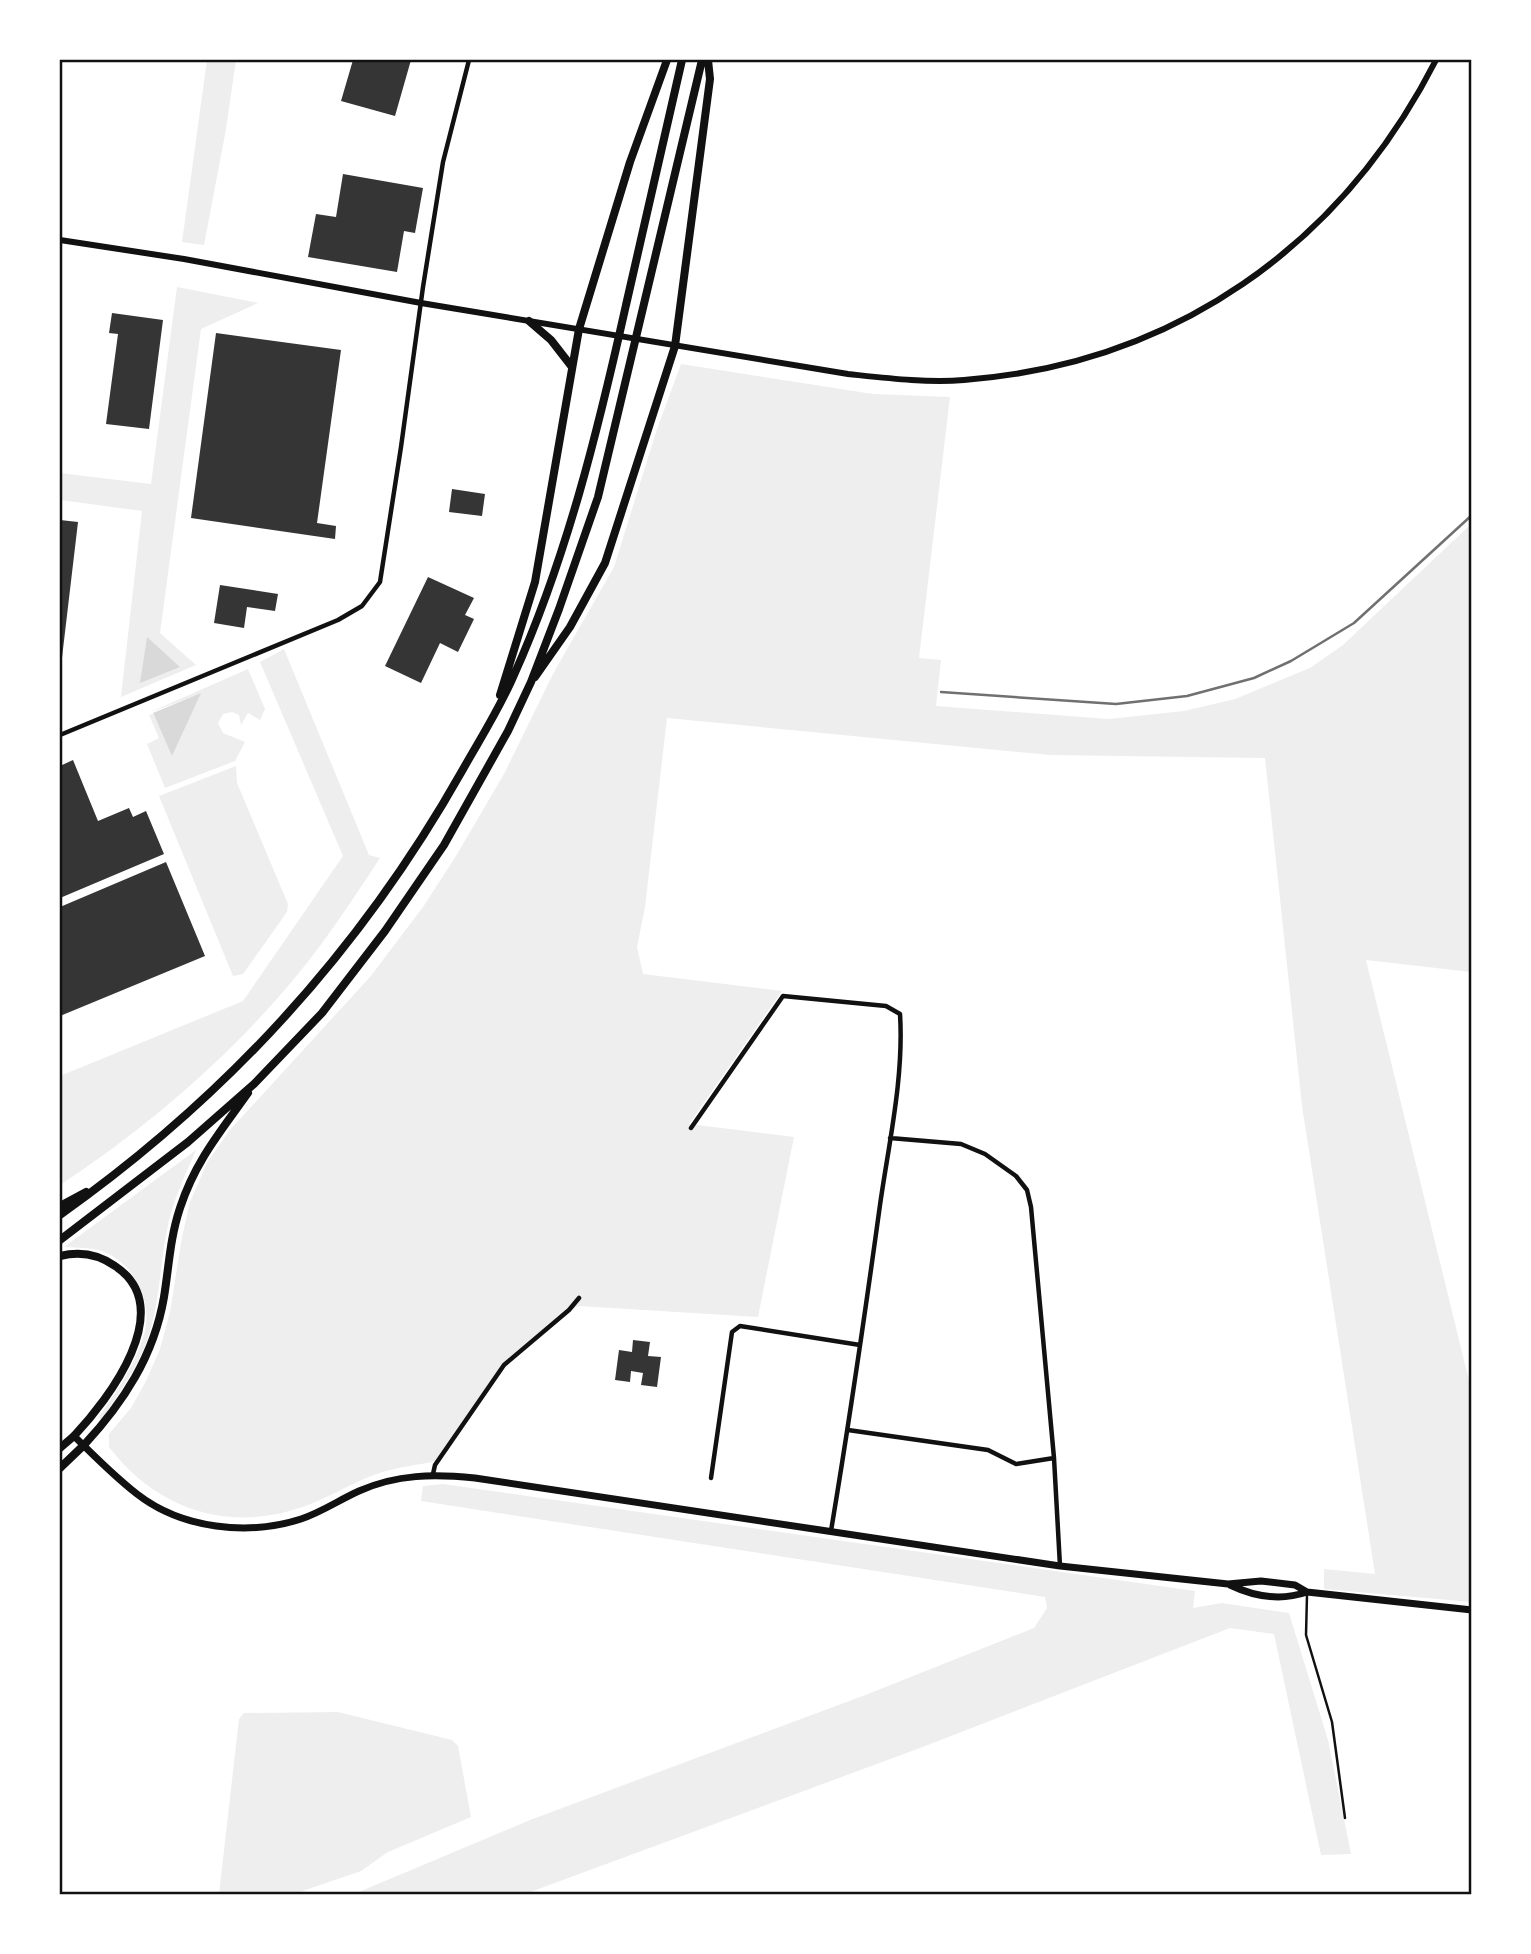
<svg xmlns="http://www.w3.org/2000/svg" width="1531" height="1954" viewBox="0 0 1531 1954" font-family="'Varela Round',sans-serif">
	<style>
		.green { fill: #eee }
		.water { fill: #d9d9d9 }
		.building { fill: #353535 }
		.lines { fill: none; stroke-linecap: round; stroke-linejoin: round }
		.service { stroke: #111; stroke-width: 2.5 }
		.minor { stroke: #111; stroke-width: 4.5 }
		.tertiary { stroke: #111; stroke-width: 6 }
		.secondary { stroke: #111; stroke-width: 7 }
		.primary { stroke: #111; stroke-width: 8 }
		.trunk { stroke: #111; stroke-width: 8 }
		.rail { stroke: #707070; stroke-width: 2.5 }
		.neatline { fill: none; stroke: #111; stroke-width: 2.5 }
	</style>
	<rect width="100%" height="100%" fill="#fff"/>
	<!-- green -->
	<path class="green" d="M 207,60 L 236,60 L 226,129 L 204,245 L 182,242 Z
		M 177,287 L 258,303 L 201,329 L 160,633 L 196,665 L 121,697 L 142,511 L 60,500 L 60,473 L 151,484 Z
		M 681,364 L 873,394 L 950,397 L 919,658 L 941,660 L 936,706 L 1109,719 L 1184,711 L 1235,699 L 1310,668 L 1343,645 L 1471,524 L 1471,972 L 1366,960 L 1471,1389 L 1471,1602 L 1324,1589 L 1324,1569 L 1375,1574 L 1302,1106 L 1265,758 L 1050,755 L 667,718 L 645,907 L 637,947 L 643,974 L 782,991 L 689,1124 L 794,1137 L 758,1317 L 579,1306 L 569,1310 L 504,1365 L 438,1461 C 416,1465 392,1468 371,1476 C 349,1485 329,1497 308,1505 C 231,1534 158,1511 109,1447 L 109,1434 L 131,1408 L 146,1381 L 160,1349 L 170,1312 L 182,1237 L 190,1202 L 207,1163 L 229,1131 L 370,977 L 423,907 L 456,856 L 504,774 L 554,672 L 614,567 L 657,429 Z
		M 284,649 L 369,855 L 380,858 C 350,904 319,951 282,993 C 219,1066 141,1132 60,1185 L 60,1076 L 243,1001 L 343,856 L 260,662 Z
		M 248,669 L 265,709 L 260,720 L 248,713 L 241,725 L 239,715 L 232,712 L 223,714 L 218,723 L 223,733 L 245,742 L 235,761 L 165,788 L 147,744 L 159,738 L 149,715 L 153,714 L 172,755 L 200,694 L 148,713 Z
		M 236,766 L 237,783 L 288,904 L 287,912 L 243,974 L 233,976 L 159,796 Z
		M 196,1150 C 185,1176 172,1202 167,1230 C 160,1264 160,1298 150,1331 C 141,1363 120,1392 101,1420 L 99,1417 C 117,1391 137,1362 145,1331 C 152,1301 135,1267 107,1253 C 95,1247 78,1248 64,1247 Z
		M 443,1484 L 1195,1591 L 1193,1608 L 1222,1603 L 1289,1613 L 1328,1740 L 1351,1854 L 1321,1855 L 1274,1634 L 1230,1628 L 920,1748 L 525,1894 L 354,1894 L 530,1820 L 868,1694 L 1034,1628 L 1047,1608 L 1045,1597 L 421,1501 L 423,1486 Z
		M 338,1712 L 452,1740 L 458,1746 L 471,1817 L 388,1852 L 361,1871 L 294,1894 L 219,1894 L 239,1719 L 244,1713 Z"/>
	<!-- water -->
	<path class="water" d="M 147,637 L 180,667 L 140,683 Z
		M 201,693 L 172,756 L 153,713 Z"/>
	<!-- building -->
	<path class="building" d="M 353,60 L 411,60 L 395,116 L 341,101 Z
		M 343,174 L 423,188 L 415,233 L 404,231 L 397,272 L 308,257 L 316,214 L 336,217 Z
		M 112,313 L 163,320 L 149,429 L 106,424 L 118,334 L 109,333 Z
		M 216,333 L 341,350 L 317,523 L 336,526 L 335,539 L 191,518 Z
		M 452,489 L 485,494 L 482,516 L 449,512 Z
		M 60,520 L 78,522 L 61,666 L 60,666 Z
		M 428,577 L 474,598 L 465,615 L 474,619 L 458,652 L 440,643 L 421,683 L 385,666 Z
		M 220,585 L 278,594 L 275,611 L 247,607 L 244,628 L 214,623 Z
		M 73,760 L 98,821 L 129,808 L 133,817 L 146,811 L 164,854 L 60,898 L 60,766 Z
		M 166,862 L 205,956 L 60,1016 L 60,907 Z
		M 633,1340 L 650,1342 L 648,1356 L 661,1357 L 657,1387 L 641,1385 L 643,1373 L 631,1371 L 630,1382 L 615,1380 L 619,1350 L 632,1352 Z"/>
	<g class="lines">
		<!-- service -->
		<path class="service" d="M 1307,1595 L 1306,1635 L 1332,1722 L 1345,1818"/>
		<!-- minor -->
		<path class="minor" d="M 60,735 L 338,620 L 362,606 L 380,582 L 401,447 L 423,287 L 443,162 L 469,60
			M 691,1128 L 783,996 L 886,1006 L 900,1014 C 904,1077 889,1142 880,1205 C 865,1314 849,1423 831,1531
			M 890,1138 L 961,1144 L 985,1154 L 1016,1176 L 1027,1190 L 1031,1207 L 1054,1458 L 1060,1566
			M 848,1430 L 988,1450 L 1016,1464 L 1054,1458
			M 433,1474 L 435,1465 L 504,1365 L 569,1310 L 579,1298
			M 711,1478 L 732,1332 L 740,1326 L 860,1345"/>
		<!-- tertiary -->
		<path class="tertiary" d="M 60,240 L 184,259 L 421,303 L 848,374 C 886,378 926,383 964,380 C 1174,364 1341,246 1436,60"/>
		<!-- secondary -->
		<path class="secondary" d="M 74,1436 C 94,1456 115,1477 137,1494 C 182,1529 248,1536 301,1519 C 322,1512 339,1500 359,1491 C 397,1474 434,1474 475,1478 L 1060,1566 L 1228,1584 L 1261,1581 L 1295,1585 L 1307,1592 L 1472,1610
			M 1230,1585 C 1255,1597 1281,1601 1307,1592"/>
		<!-- primary -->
		<path class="primary" d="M 60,1448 L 74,1436
			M 60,1468 L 84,1445"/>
		<!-- trunk -->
		<path class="trunk" d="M 529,321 L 551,340 L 572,367
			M 535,677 L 570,627 L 605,563 L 675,346 L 710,79 L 708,60
			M 500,695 L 535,582 L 579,329 L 630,162 L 667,60
			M 60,1206 L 86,1192
			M 60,1215 C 228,1096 361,950 462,771 C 480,739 500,708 514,675 C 567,557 598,430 626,305 C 645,223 664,141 682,60
			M 60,1240 L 188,1142 L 254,1084 L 322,1013 L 385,931 L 444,845 L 508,731 L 531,682 L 559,609 L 598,497 L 702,60
			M 60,1256 C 80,1251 98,1254 115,1266 C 179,1308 108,1400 74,1436
			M 84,1445 C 123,1403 154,1356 164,1297 C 169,1266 170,1238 180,1208 C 195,1162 220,1132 248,1093"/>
		<!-- rail -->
		<path class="rail" d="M 941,692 L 1116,704 L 1187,696 L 1254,678 L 1291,661 L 1354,623 L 1472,515"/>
	</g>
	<!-- border -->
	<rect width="1531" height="1954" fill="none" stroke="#ffffff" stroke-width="122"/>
	<rect x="61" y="61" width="1409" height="1832" class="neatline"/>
</svg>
